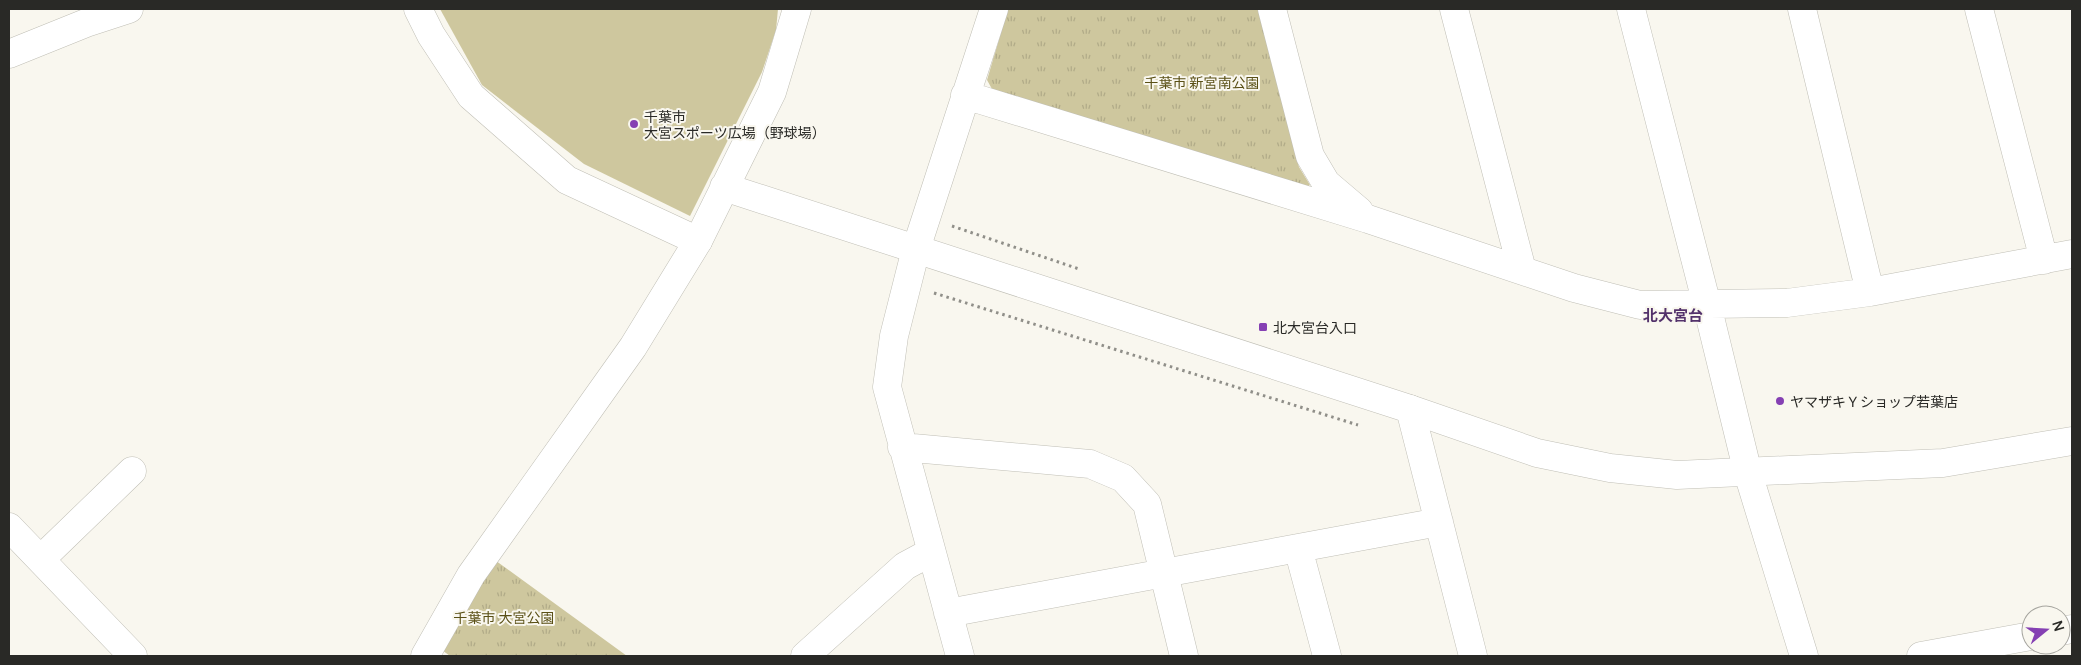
<svg xmlns="http://www.w3.org/2000/svg" width="2081" height="665" viewBox="0 0 2081 665" font-family="Manrope,'Noto Sans JP',sans-serif">
	<style>
		.green { fill: #cec79e }
		.park { fill: url(#park-tufts) }
		.lines { fill: none; stroke-linecap: round; stroke-linejoin: round }
		.street-casing { stroke: #c0bfb6; stroke-width: 29 }
		.secondary-casing { stroke: #c0bfb6; stroke-width: 29 }
		.path { stroke: #908f89; stroke-width: 3; stroke-dasharray: 2.5 4; stroke-linecap: butt }
		.street { stroke: #fff; stroke-width: 28 }
		.secondary { stroke: #fff; stroke-width: 28 }
		.poi-dot { fill: #8540b3; stroke: #f9f7ef; stroke-width: 2 }
		.labels { text-anchor: middle; dominant-baseline: central; stroke-width: 4; stroke-linejoin: round; paint-order: stroke }
		.park-label { font-size: 14px; fill: #5a5016; stroke: #f9f7ef }
		.poi-label { font-size: 14px; fill: #292926; stroke: #f9f7ef; text-anchor: start }
		.neighbourhood-label { font-size: 15px; font-weight: bold; fill: #53326b; stroke: #f9f7ef }
	</style>
	<defs>
		<pattern id="park-tufts" width="24" height="20" patternUnits="userSpaceOnUse" patternTransform="scale(1.25)"><rect width="24" height="20" fill="#cec79e"/><path d="M3 7l-1-3M5 7V3M7 7l1-3M15 17l-1-3M17 17v-4M19 17l1-3" fill="none" stroke="#b1ab88"/></pattern>
	</defs>
	<rect width="100%" height="100%" fill="#f9f7ef"/>
	<!-- green -->
	<path class="green" d="M 440,9 L 778,9 L 776,30 L 762,72 L 690,216 L 584,164 L 482,85 Z"/>
	<!-- park -->
	<path class="park" d="M 1008,9 L 1259,9 L 1299,167 L 1310,185 L 1301,191 L 992,89 L 987,80 Z
		M 492,558 L 627,656 L 450,656 L 438,647 Z"/>
	<g class="lines">
		<defs>
			<path id="street" d="M 418,9 L 431,35 L 471,96 L 567,180 L 698,241
				M 1272,9 L 1310,156 L 1326,183 L 1359,211
				M 1454,9 L 1522,270
				M 1631,9 L 1707,305 L 1748,473 L 1804,656
				M 1802,9 L 1870,292
				M 1979,9 L 2044,260
				M 9,54 L 86,23 L 129,9
				M 965,95 L 1368,219 L 1574,288 L 1640,305 L 1787,303 L 1870,292 L 2072,254
				M 1410,409 L 1473,656
				M 902,447 L 1090,464 L 1123,478 L 1147,504 L 1184,656
				M 9,527 L 133,656
				M 1298,548 L 1327,656
				M 41,559 L 132,471
				M 948,613 L 1439,522
				M 2061,631 L 2072,629
				M 805,656 L 905,566 L 931,552
				M 960,656 L 887,387 L 894,336 L 916,249 L 994,9
				M 1921,656 L 2031,636"/>
			<path id="secondary" d="M 724,187 L 1410,409 L 1537,453 L 1610,468 L 1677,475 L 1943,463 L 2072,441
				M 425,656 L 471,575 L 633,347 L 698,241 L 772,92 L 797,9"/>
		</defs>
		<!-- street casing -->
		<use href="#street" class="street-casing"/>
		<!-- secondary casing -->
		<use href="#secondary" class="secondary-casing"/>
		<!-- path -->
		<path class="path" d="M 952,226 L 1079,269
			M 934,293 L 1358,425"/>
		<!-- street -->
		<use href="#street" class="street"/>
		<!-- secondary -->
		<use href="#secondary" class="secondary"/>
	</g>
	<!-- markers -->
	<g class="poi-dot">
		<circle cx="634" cy="124" r="5"/>
		<rect x="1258" y="322" width="10" height="10" rx="2.5"/>
		<circle cx="1780" cy="401" r="5"/>
	</g>
	<g class="labels">
		<!-- park labels -->
		<g class="park-label">
			<text x="1202" y="82">千葉市 新宮南公園</text>
			<text x="504" y="617">千葉市 大宮公園</text>
		</g>
		<!-- poi labels -->
		<g class="poi-label">
			<text x="644" y="116">千葉市<tspan x="644" dy="16">大宮スポーツ広場（野球場）</tspan></text>
			<text x="1273" y="327">北大宮台入口</text>
			<text x="1790" y="401">ヤマザキＹショップ若葉店</text>
		</g>
		<!-- neighbourhood labels -->
		<g class="neighbourhood-label">
			<text x="1673" y="315">北大宮台</text>
		</g>
	</g>
	<!-- border -->
	<rect width="2081" height="665" fill="none" stroke="#292926" stroke-width="20"/>
	<!-- north arrow -->
	<g transform="translate(2046 630) rotate(72)"><circle r="24" fill="#f9f7ef" stroke="#a6a59f"/>
	<path d="M0-4L9 19L0 12L-9 19Z" fill="#8540b3"/>
	<text y="-8" font-size="14" font-weight="bold" text-anchor="middle" fill="#292926">N</text>
	</g>
</svg>
